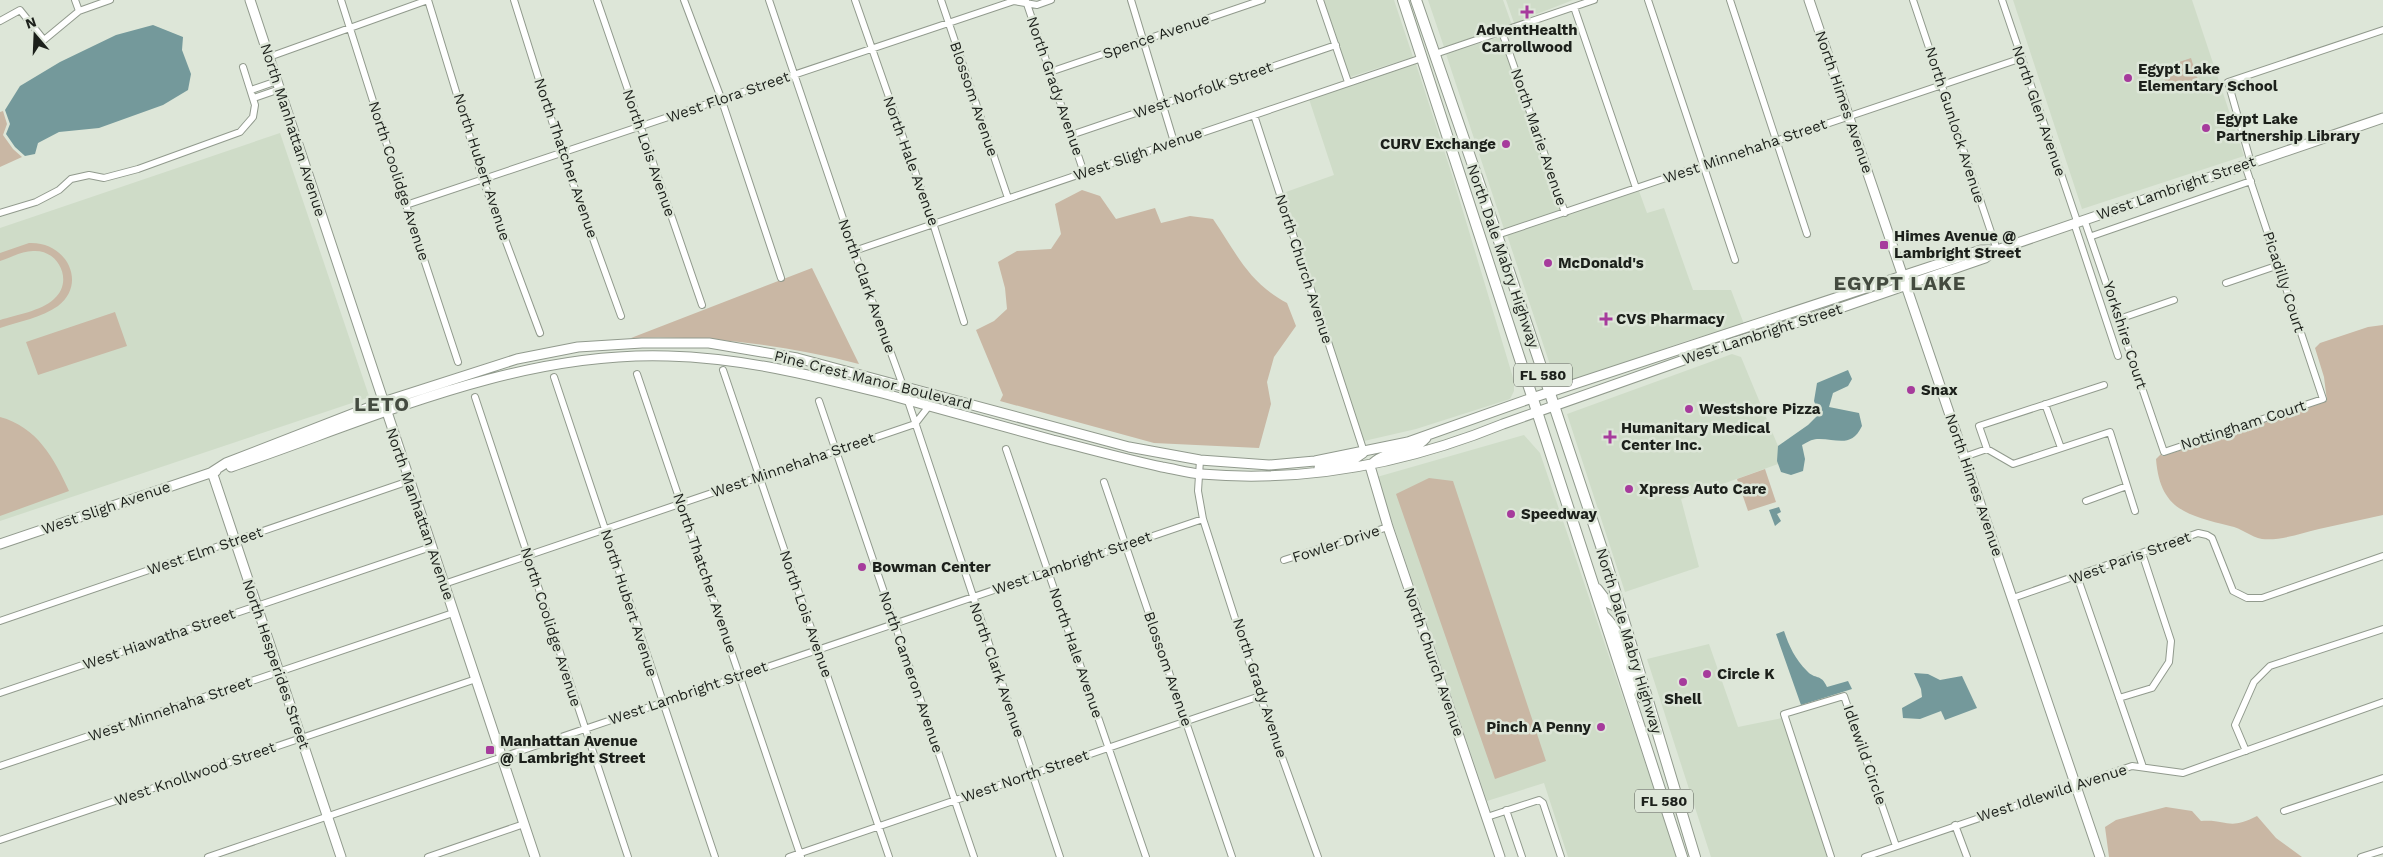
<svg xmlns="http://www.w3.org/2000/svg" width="2383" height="857" viewBox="0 0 2383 857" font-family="'Work Sans',sans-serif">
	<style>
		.built { fill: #cfdcc8 }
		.green { fill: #c9b7a4 }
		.water { fill: #74999b }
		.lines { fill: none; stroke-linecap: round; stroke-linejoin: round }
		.street-casing { stroke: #919a8d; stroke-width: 8 }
		.secondary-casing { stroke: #919a8d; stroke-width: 11 }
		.primary-casing { stroke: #919a8d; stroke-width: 12 }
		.street { stroke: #fff; stroke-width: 6 }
		.secondary { stroke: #fff; stroke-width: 9 }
		.primary { stroke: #fff; stroke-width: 10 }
		.poi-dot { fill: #a63b9c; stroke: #dde6d8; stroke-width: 2 }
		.labels { text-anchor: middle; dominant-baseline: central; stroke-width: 5; stroke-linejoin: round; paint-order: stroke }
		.shield { fill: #dde6d8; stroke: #565b54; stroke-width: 1 }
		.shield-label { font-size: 14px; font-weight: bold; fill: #1c201b }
		.poi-label { font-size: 15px; font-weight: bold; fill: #1c201b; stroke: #dde6d8; text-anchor: start }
		.street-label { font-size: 15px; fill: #1c201b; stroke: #dde6d8 }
		.district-label { font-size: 20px; font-weight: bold; letter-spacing: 1px; fill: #444b40; stroke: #dde6d8 }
	</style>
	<rect width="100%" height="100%" fill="#dde6d8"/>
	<!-- built -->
	<path class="built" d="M 1324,0 L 1394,0 L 1413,57 L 1350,77 Z
		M 1428,0 L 1503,0 L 1512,25 L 1444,47 Z
		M 1506,0 L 1573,0 L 1514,23 Z
		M 2013,0 L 2192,0 L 2244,156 L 2082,209 Z
		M 1500,37 L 1561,211 L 1504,229 L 1446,54 Z
		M 1416,64 L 1453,178 L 1514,381 L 1514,391 L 1510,399 L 1416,429 L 1364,441 L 1283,193 L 1334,175 L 1309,99 Z
		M 280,133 L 369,396 L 367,398 L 0,521 L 0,228 Z
		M 1639,191 L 1647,213 L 1664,208 L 1693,290 L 1731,290 L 1744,324 L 1686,341 L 1557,386 L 1507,235 Z
		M 1732,354 L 1741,357 L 1778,446 L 1778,464 L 1681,499 L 1699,567 L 1625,592 L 1567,414 Z
		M 1524,435 L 1540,453 L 1677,857 L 1568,857 L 1544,783 L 1487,801 L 1377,477 Z
		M 1709,644 L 1738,727 L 1782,718 L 1828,857 L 1711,857 L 1647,659 Z"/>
	<!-- green -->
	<path class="green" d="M 2191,58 L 2198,80 L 2168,90 L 2161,68 Z
		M 3,111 L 7,124 L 3,135 L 13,149 L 22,157 L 0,167 L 0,112 Z
		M 1082,190 L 1100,196 L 1116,219 L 1155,208 L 1161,223 L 1190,216 L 1213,219 C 1237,254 1248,282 1287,303 L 1296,326 L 1274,357 L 1267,382 L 1271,404 L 1259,448 L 1154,443 L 1000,401 L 1003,395 L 976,330 L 994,321 L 1007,309 L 1005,288 L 998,262 L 1017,251 L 1051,249 L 1061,234 L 1055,204 Z
		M 29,243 C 66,241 88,283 58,306 C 43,317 18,322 0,328 L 0,320 C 16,315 41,311 54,299 C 74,282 59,249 33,251 C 22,251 10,258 0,261 L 0,253 Z
		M 812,268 L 859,364 C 784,345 708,335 631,338 Z
		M 115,312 L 127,346 L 38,375 L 26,342 Z
		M 2383,325 L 2383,515 C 2362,520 2340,524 2319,529 C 2301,533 2281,541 2262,539 C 2251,537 2241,528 2230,526 C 2187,515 2160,510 2156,459 L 2161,454 L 2162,456 L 2225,437 L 2327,401 L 2324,377 L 2315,348 L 2320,343 L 2368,327 Z
		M 0,417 C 37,427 54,458 69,491 L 0,516 Z
		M 1765,469 L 1776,502 L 1748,511 L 1737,479 Z
		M 1429,478 L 1453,481 L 1546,761 L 1495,779 L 1396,494 Z
		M 2166,807 L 2192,811 L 2201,821 C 2228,819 2228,831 2257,816 L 2276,838 L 2302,857 L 2109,857 L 2105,827 L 2116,820 Z"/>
	<!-- water -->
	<path class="water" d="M 153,25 L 183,37 L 182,50 L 191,74 L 188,90 L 163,105 L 99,128 L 59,132 L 38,143 L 35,154 L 25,156 L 15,147 L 6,134 L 10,124 L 5,110 L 20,86 L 60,62 L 116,35 Z
		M 1848,370 L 1852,379 L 1848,386 L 1833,393 L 1829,407 L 1859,413 L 1862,426 C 1851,449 1836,438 1817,439 C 1812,439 1806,443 1802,445 L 1805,459 L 1803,471 L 1791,475 L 1781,472 L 1777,461 L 1778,446 L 1808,425 L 1819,414 L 1814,401 L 1817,383 Z
		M 1779,507 L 1781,512 L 1777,514 L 1781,521 L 1775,526 L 1769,510 Z
		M 1784,631 C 1789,646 1795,659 1807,671 C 1815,680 1821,673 1827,687 L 1848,681 L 1852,689 L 1801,705 L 1776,634 Z
		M 1914,673 L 1928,674 L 1940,680 L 1962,676 L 1977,708 L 1945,720 L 1941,711 L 1920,719 L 1903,718 L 1902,708 L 1922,697 L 1921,689 Z"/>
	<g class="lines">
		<defs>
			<path id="street" d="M 75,0 L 79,11
				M 341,0 L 406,205 L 458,362
				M 428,0 L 483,180 L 540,333
				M 514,0 L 562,153 L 621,316
				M 597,0 L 702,305
				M 684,0 L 721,98 L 781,278
				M 769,0 L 854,251 L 903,386 L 1060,857
				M 855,0 L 933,223 L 964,322
				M 941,0 L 1008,198
				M 1131,0 L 1174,142
				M 1320,0 L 1348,82
				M 1648,0 L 1735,260
				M 1730,0 L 1807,234
				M 1913,0 L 1997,250
				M 2002,0 L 2077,221 L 2075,226 L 2118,356
				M 1026,1 L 1084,173
				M 1574,7 L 1636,188
				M 0,21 L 20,10 L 44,40 L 79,11 L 110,0
				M 1502,32 L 1565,213
				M 1435,54 L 1594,0
				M 269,57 L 428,0
				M 1050,72 L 1262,0
				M 251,90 L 277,81
				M 254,98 L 280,89
				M 1254,115 L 1364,452
				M 1071,135 L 1336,45
				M 2251,163 L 2228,82 L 2383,30
				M 406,205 L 1014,1 L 1037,5 L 1051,0
				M 0,213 L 36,202 L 59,190 L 71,179 L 89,175 L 104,178 L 138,169 L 240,132 L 253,117 L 255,105 L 243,67
				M 2084,219 L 2164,452 L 2323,399 L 2245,165
				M 1497,235 L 2022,58
				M 2092,236 L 2251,181
				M 854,251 L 1422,58
				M 2226,283 L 2279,265
				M 2119,319 L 2174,300
				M 723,370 L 889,857
				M 637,374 L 801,857
				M 554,377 L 715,857
				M 2104,385 L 1979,426 L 1987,449 L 2013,464 L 2110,432 L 2135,511
				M 475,397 L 628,857
				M 819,401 L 974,857
				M 2045,404 L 2061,448
				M 1006,449 L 1146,857
				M 1964,457 L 1987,449
				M 1200,460 L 1198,491 L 1203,519 L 1260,696 L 1318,857
				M 1104,482 L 1232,857
				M 2086,501 L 2127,486
				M 1284,560 L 1388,527
				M 2077,576 L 2143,767
				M 444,584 L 915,424 L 929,406
				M 2013,598 L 2198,533 L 2207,535 L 2212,538 L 2233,591 L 2247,598 L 2262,598 L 2383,556
				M 0,621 L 409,481
				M 0,693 L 431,547
				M 2119,698 L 2152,688 L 2169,662 L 2171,641 L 2142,553
				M 2246,751 L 2235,725 L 2254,682 L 2270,666 L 2383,629
				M 0,766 L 453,613
				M 1506,810 L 1522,857
				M 2284,811 L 2383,778
				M 1487,817 L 1539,800 L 1543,803 L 1561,857
				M 1955,825 L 1967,857
				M 0,840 L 476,679
				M 208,857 L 1203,519
				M 428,857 L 524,824
				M 789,857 L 1260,696
				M 1831,857 L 1784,714 L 1844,696 L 1896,846
				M 1865,857 L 2132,766 L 2183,773 L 2383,702
				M 2361,857 L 2383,850"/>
			<path id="secondary" d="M 250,0 L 535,857
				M 1809,0 L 2100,857
				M 1426,438 C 1411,455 1384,449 1370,466 L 1388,527 L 1500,857
				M 231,467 C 372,419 516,351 668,356 C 742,358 811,375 882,393 C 939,409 996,424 1053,440 C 1089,449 1125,459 1162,467 C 1175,469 1188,473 1201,474 C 1306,483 1405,464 1503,424 L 1729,344 L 1817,316 L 1985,258 L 1996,250
				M 1319,468 L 1350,462 L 1363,453
				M 212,472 L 226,463 L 383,402 L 517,359 L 578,347 L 642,343 L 709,343 L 797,358 L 1129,447 L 1200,460 L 1269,465 L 1315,461 L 1408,442 L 1532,398 L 1981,250 L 1997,250 L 2383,118
				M 212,472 L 341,857
				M 0,544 L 216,471"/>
			<path id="primary" d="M 1403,0 L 1682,857
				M 1416,0 L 1497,235 L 1606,561 L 1695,857
				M 1597,589 L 1607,602 L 1618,607
				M 1605,617 C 1625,636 1625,673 1643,698"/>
		</defs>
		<!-- street casing -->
		<use href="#street" class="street-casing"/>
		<!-- secondary casing -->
		<use href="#secondary" class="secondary-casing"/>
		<!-- primary casing -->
		<use href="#primary" class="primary-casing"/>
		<!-- street -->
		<use href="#street" class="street"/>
		<!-- secondary -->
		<use href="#secondary" class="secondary"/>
		<!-- primary -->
		<use href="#primary" class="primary"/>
	</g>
	<!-- markers -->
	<g class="poi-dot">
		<path d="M1524.5 4.5h5v5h5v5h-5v5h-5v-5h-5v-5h5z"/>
		<circle cx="2128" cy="78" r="5"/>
		<circle cx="2206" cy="128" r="5"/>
		<circle cx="1506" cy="144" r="5"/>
		<rect x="1879" y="240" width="10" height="10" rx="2.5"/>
		<circle cx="1548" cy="263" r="5"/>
		<path d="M1603.5 311.5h5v5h5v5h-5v5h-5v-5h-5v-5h5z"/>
		<circle cx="1911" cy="390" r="5"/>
		<circle cx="1689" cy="409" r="5"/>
		<path d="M1607.5 429.5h5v5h5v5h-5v5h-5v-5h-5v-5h5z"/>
		<circle cx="1629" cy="489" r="5"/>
		<circle cx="1511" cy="514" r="5"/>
		<circle cx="862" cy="567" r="5"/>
		<circle cx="1707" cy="674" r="5"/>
		<circle cx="1683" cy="682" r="5"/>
		<circle cx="1601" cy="727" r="5"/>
		<rect x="485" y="745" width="10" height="10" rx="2.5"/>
	</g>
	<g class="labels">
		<!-- shield labels -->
		<g class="shield">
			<rect x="1514" y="363.5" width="58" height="23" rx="4"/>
			<rect x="1635" y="789.5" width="58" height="23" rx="4"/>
		</g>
		<g class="shield-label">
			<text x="1543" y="375">FL 580</text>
			<text x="1664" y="801">FL 580</text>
		</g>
		<!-- poi labels -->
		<g class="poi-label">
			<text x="1527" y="30" text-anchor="middle">AdventHealth<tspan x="1527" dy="17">Carrollwood</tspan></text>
			<text x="2138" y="69">Egypt Lake<tspan x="2138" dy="17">Elementary School</tspan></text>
			<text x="2216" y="119">Egypt Lake<tspan x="2216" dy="17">Partnership Library</tspan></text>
			<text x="1496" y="144" text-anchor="end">CURV Exchange</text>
			<text x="1894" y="236">Himes Avenue @<tspan x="1894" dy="17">Lambright Street</tspan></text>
			<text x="1558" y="263">McDonald's</text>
			<text x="1616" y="319">CVS Pharmacy</text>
			<text x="1921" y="390">Snax</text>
			<text x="1699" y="409">Westshore Pizza</text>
			<text x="1621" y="428">Humanitary Medical<tspan x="1621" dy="17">Center Inc.</tspan></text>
			<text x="1639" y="489">Xpress Auto Care</text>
			<text x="1521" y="514">Speedway</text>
			<text x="872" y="567">Bowman Center</text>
			<text x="1717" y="674">Circle K</text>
			<text x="1683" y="699" text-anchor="middle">Shell</text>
			<text x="1591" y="727" text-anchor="end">Pinch A Penny</text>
			<text x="500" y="741">Manhattan Avenue<tspan x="500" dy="17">@ Lambright Street</tspan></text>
		</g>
		<!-- street labels -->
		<g class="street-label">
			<text transform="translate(1156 36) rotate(-19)">Spence Avenue</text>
			<text transform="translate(1055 86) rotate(71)">North Grady Avenue</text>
			<text transform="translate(1203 90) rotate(-19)">West Norfolk Street</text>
			<text transform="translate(728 97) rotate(-19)">West Flora Street</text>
			<text transform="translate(974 99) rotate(71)">Blossom Avenue</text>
			<text transform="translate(1844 102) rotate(71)">North Himes Avenue</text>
			<text transform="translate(2039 111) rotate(71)">North Glen Avenue</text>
			<text transform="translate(1955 125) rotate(72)">North Gunlock Avenue</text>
			<text transform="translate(293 130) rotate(72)">North Manhattan Avenue</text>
			<text transform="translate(1539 137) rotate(71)">North Marie Avenue</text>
			<text transform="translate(1745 151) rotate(-19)">West Minnehaha Street</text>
			<text transform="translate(649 153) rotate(71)">North Lois Avenue</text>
			<text transform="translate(1138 154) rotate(-19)">West Sligh Avenue</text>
			<text transform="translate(566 158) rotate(71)">North Thatcher Avenue</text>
			<text transform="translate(911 161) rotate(70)">North Hale Avenue</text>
			<text transform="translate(482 167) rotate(72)">North Hubert Avenue</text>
			<text transform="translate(399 181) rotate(72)">North Coolidge Avenue</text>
			<text transform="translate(2176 188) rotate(-19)">West Lambright Street</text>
			<text transform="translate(1503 256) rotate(71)">North Dale Mabry Highway</text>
			<text transform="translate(1304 269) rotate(72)">North Church Avenue</text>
			<text transform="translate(2284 282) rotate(72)">Picadilly Court</text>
			<text transform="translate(867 286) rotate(70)">North Clark Avenue</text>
			<text transform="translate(1762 334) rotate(-18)">West Lambright Street</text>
			<text transform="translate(2125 335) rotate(72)">Yorkshire Court</text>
			<text transform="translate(873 380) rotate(14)">Pine Crest Manor Boulevard</text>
			<text transform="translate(2243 425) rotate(-18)">Nottingham Court</text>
			<text transform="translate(793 465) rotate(-19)">West Minnehaha Street</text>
			<text transform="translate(1974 485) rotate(71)">North Himes Avenue</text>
			<text transform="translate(106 508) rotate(-19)">West Sligh Avenue</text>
			<text transform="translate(420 514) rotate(71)">North Manhattan Avenue</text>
			<text transform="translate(1336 544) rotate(-18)">Fowler Drive</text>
			<text transform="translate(205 551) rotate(-19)">West Elm Street</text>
			<text transform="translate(2130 558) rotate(-20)">West Paris Street</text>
			<text transform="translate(1072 563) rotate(-19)">West Lambright Street</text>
			<text transform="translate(705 573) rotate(71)">North Thatcher Avenue</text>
			<text transform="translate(629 603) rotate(72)">North Hubert Avenue</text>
			<text transform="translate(806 614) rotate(71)">North Lois Avenue</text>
			<text transform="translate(551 627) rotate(72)">North Coolidge Avenue</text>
			<text transform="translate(159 639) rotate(-19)">West Hiawatha Street</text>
			<text transform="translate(1629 641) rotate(73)">North Dale Mabry Highway</text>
			<text transform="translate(1076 653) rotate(71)">North Hale Avenue</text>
			<text transform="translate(1434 662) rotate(71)">North Church Avenue</text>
			<text transform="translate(276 664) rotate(71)">North Hesperides Street</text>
			<text transform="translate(1168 669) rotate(71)">Blossom Avenue</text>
			<text transform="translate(997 670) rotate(71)">North Clark Avenue</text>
			<text transform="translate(911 672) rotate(71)">North Cameron Avenue</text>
			<text transform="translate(1260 688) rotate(72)">North Grady Avenue</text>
			<text transform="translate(688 693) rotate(-19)">West Lambright Street</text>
			<text transform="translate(170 709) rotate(-19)">West Minnehaha Street</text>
			<text transform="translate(1865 755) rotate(71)">Idlewild Circle</text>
			<text transform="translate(195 774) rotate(-19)">West Knollwood Street</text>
			<text transform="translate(1025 776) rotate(-19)">West North Street</text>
			<text transform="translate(2052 793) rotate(-18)">West Idlewild Avenue</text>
		</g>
		<!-- district labels -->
		<g class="district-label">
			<text x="1900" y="283">EGYPT LAKE</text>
			<text x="382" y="404">LETO</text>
		</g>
	</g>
	<!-- north arrow -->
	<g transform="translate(35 35) rotate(341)" stroke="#dde6d8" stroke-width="4" paint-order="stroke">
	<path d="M0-4L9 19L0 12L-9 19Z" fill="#1c201b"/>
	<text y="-8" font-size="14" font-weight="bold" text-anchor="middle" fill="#1c201b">N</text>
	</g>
</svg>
